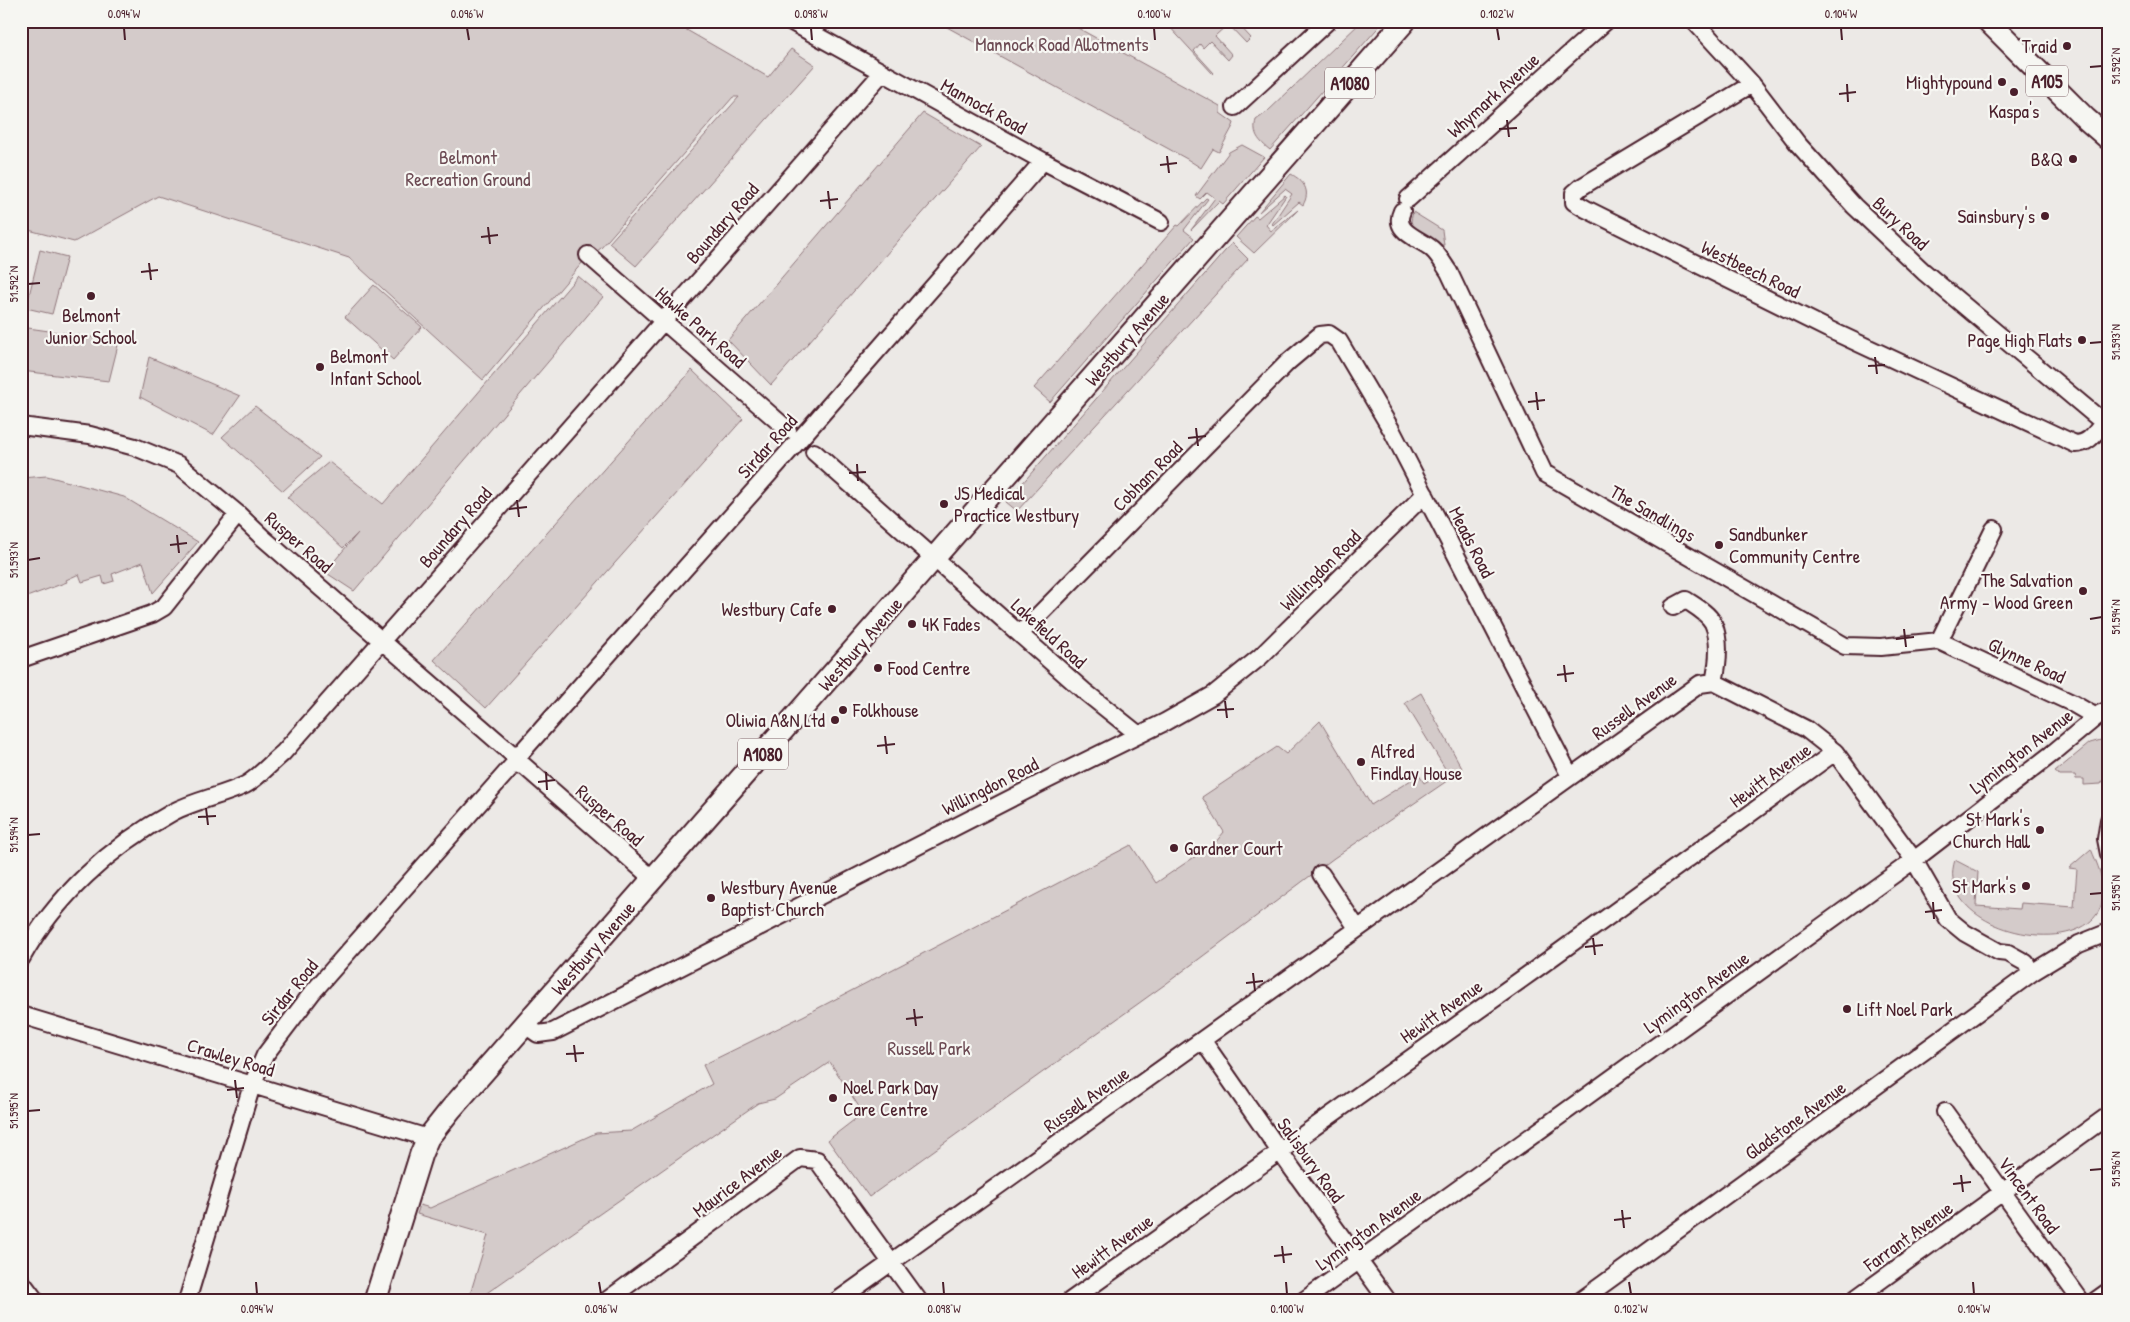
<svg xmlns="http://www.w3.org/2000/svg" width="2130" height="1322" viewBox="0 0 2130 1322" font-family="'Patrick Hand',sans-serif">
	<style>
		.green { fill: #d4cbca; stroke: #8f757a }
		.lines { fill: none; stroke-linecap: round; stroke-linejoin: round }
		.minor-casing { stroke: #4a1f2b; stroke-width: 20 }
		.major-casing { stroke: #4a1f2b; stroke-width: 25 }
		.minor { stroke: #f6f6f2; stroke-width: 16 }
		.major { stroke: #f6f6f2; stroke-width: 21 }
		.ticks { fill: none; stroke: #4a1f2b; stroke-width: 2 }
		.poi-dot { fill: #4a1f2b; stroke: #f6f6f2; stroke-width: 2 }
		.labels { text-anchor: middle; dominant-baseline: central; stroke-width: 4.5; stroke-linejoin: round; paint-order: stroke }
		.shield { fill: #f6f6f2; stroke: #7e6067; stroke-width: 1 }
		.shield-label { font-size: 18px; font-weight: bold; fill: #4a1f2b }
		.park-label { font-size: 19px; fill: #6c4a53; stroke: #f6f6f2 }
		.poi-label { font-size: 19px; fill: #4a1f2b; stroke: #f6f6f2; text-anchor: start }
		.street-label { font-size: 19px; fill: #4a1f2b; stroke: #f6f6f2 }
		.neatline { fill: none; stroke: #4a1f2b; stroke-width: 2 }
		.ticks-label { font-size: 12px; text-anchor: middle; fill: #4a1f2b }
	</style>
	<rect width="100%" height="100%" fill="#ece9e6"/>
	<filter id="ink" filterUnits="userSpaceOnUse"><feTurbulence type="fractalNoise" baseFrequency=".02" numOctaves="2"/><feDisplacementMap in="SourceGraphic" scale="10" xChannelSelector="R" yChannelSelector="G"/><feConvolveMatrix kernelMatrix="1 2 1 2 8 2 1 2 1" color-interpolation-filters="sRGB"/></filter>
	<g filter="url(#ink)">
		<!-- green -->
		<path class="green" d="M 49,21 L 671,21 L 768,77 L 791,49 L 815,65 L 636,266 L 609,243 L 739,97 L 733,97 L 601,248 L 582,263 L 483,380 L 349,258 L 158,196 L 74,242 L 21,228 L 21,27 Z
			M 936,21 L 1065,21 L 1220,106 L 1220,113 L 1234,123 L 1233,126 L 1219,152 L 1213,149 L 1201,168 L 1187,159 Z
			M 1170,21 L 1241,21 L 1238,24 L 1251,38 L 1246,43 L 1228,24 L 1215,36 L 1232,55 L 1228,60 L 1210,41 L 1203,48 L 1200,44 L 1194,51 L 1214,73 L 1213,74 L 1167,24 Z
			M 1362,21 L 1384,21 L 1270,150 C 1259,141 1252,134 1256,120 L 1267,112 Z
			M 923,113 L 981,147 L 771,385 L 728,340 Z
			M 1242,145 L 1264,157 L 1223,204 L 1219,201 L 1191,230 L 1215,198 L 1207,192 L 1200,199 L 1196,196 L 1229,152 Z
			M 1291,174 C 1304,181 1311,191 1303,205 L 1299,202 L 1273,225 L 1272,224 L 1292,194 L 1285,189 L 1259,212 Z
			M 1285,195 L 1286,196 L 1266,225 L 1271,231 L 1298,210 L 1254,253 L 1236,237 L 1255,216 L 1258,218 Z
			M 1206,198 L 1208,199 L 1184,230 L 1194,238 L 1050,402 L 1034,388 L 1177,225 L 1179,226 Z
			M 1413,212 L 1442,230 L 1444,245 L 1439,245 L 1413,228 L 1411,221 Z
			M 1232,243 L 1248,259 L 1017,511 L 1006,502 Z
			M 40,250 L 67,257 L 52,314 L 26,308 Z
			M 578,276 L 603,297 L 354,591 L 325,572 L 358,533 L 343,548 L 287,497 L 329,462 L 383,504 Z
			M 374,285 L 422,327 L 393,360 L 345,317 Z
			M 21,327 L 119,341 L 109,381 L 21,371 Z
			M 149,357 L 240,396 L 213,435 L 140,397 Z
			M 692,370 L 743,419 L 486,708 L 434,660 Z
			M 255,406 L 320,457 L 283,491 L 222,437 Z
			M 47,476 L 124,497 L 198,542 L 153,593 L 143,562 L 112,574 L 114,581 L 104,584 L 102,576 L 82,582 L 79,574 L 66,580 L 67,582 L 24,598 L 25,601 L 21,602 L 21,478 Z
			M 1421,693 L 1463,770 L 1334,858 L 1167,983 L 869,1197 L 828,1140 L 863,1113 L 830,1062 L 775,1099 L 758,1103 L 481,1297 L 479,1301 L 468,1301 L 488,1235 L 417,1214 L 420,1205 L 430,1208 L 596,1133 L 631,1131 L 712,1084 L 703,1065 L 803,1016 L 1131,845 L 1156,883 L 1215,843 L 1224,832 L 1202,797 L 1277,747 L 1286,754 L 1320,721 L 1371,805 L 1419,775 L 1424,783 L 1446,770 L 1405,703 Z
			M 2101,740 L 2109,742 L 2109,771 L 2101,784 L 2084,785 L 2084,779 L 2076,779 L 2075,775 L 2059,775 L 2055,772 L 2090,743 Z
			M 2091,849 C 2097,864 2105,880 2103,897 C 2096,960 1962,939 1953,879 C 1952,873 1953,866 1955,860 L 1978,872 L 1976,906 L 2020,909 L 2021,903 L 2074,907 L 2077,869 L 2069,868 Z"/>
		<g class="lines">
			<defs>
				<path id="minor" d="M 790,21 L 1043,161 L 1161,222
					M 1694,21 L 1752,84 L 1798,144 L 1854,206 L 1924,272 L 2109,427
					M 1752,84 L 1581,187 L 1574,193 L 1574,202 L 1586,209 L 1828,329 L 2075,444 C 2089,444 2095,433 2104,422
					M 1235,107 L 1328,21
					M 1408,199 L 1606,21
					M 1402,211 C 1392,232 1419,238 1432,249 C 1439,255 1444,265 1449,272 L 1544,473 L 1845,646 L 1881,647 L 1939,641
					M 588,255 L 788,430
					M 21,426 L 90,435 L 135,447 L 179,465 L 238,514 L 262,537 L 511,753 L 520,754 L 807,431 L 1043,161
					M 814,452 L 1084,691 L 1139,735
					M 1673,607 L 1686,600 C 1695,606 1708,613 1713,623 C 1721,641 1718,664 1714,682
					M 1020,634 L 1288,362 L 1320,335 L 1329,334 L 1339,341 L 1391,429 L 1570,776
					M 1939,641 L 2072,703 L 2096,717
					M 1939,641 L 1994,529
					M 21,659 L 152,614 L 164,607 L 238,514
					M 2109,820 L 2106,839 L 2109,854
					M 1321,874 L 1357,928
					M 21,959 C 55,897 111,846 173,812 C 196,800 222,796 245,785 C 258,778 271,763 283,753 L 882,73
					M 21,1015 L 428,1138
					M 525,1025 L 538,1034 L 553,1032 L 1049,779 L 1165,722 L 1213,695 L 1260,657 L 1425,494
					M 1203,1041 L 1288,1163 L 1388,1301
					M 1945,1112 L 2081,1301
					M 21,1281 L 36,1301
					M 187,1301 L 252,1085 L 265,1055 L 312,993 L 512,766 L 523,765 L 653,879
					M 606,1301 L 800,1158 L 817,1160 L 919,1301
					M 837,1301 L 1700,684 L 1714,682 L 1806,729 L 1835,752 L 1914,860 L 1948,919 L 1965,933 L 1999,952 L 2008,953 L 2026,963 L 2029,970
					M 1070,1301 L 1536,969 L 1835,752
					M 1303,1301 L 1914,860 L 2053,753 L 2101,713 L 2109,710
					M 1580,1301 L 2033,972 L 2079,944 L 2109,932
					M 1852,1301 L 2109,1115
					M 2095,1301 L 2109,1291"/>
				<path id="major" d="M 1988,21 L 2086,119 L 2109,139
					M 375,1301 L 421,1154 L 428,1138 L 451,1109 L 1405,21"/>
			</defs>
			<!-- minor casing -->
			<use href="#minor" class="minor-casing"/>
			<!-- major casing -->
			<use href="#major" class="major-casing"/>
			<!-- minor -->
			<use href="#minor" class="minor"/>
			<!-- major -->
			<use href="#major" class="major"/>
		</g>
	</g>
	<!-- ticks -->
	<path class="ticks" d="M 124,28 L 125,40M 467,28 L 469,40M 811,28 L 812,40M 1154,28 L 1155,40M 1497,28 L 1499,40M 1841,28 L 1842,40M 2090,67 L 2102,66M 1847,84 L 1848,102M 1839,94 L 1856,92M 1507,120 L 1509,137M 1499,129 L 1517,128M 1167,156 L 1169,173M 1160,165 L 1177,163M 828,191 L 830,209M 820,201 L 838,199M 488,227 L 490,244M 481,237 L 498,235M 149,263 L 151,280M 141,272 L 158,270M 28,284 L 40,283M 2090,343 L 2102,342M 1875,357 L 1877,374M 1868,366 L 1885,365M 1536,392 L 1538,410M 1528,402 L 1545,400M 1196,428 L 1198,446M 1188,438 L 1206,436M 857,464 L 858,481M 849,473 L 866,472M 517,500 L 519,517M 509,509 L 527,507M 177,535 L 179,553M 170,545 L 187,543M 28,560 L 40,558M 2090,619 L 2102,617M 1904,629 L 1906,647M 1896,639 L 1914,637M 1564,665 L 1566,682M 1557,675 L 1574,673M 1225,701 L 1227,718M 1217,710 L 1234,709M 885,736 L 887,754M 877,746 L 895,744M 546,772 L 547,790M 538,782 L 555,780M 206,808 L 208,825M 198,817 L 216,816M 28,835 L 40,834M 2090,894 L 2102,893M 1933,902 L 1934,919M 1925,912 L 1942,910M 1593,938 L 1595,955M 1585,947 L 1603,945M 1253,973 L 1255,991M 1246,983 L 1263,981M 914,1009 L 916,1026M 906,1019 L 923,1017M 574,1045 L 576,1062M 566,1054 L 584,1053M 235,1080 L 237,1098M 227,1090 L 244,1088M 28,1111 L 40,1110M 2090,1170 L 2102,1169M 1961,1175 L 1963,1192M 1953,1184 L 1971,1182M 1622,1210 L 1624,1228M 1614,1220 L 1631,1218M 1282,1246 L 1284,1263M 1274,1256 L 1292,1254M 256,1282 L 257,1294M 599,1282 L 601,1294M 943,1282 L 944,1294M 1286,1282 L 1287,1294M 1629,1282 L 1631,1294M 1973,1282 L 1974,1294"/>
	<!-- markers -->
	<g class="poi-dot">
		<circle cx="2067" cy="46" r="5"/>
		<circle cx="2002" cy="82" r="5"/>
		<circle cx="2014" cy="92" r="5"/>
		<circle cx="2073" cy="159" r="5"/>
		<circle cx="2045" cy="216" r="5"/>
		<circle cx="91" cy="296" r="5"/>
		<circle cx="2082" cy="340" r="5"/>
		<circle cx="320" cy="367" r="5"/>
		<circle cx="944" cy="504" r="5"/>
		<circle cx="1719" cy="545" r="5"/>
		<circle cx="2083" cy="591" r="5"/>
		<circle cx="832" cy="609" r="5"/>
		<circle cx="912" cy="624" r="5"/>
		<circle cx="878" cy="668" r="5"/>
		<circle cx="843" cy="710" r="5"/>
		<circle cx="835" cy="720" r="5"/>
		<circle cx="1361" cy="762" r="5"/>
		<circle cx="2040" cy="830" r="5"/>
		<circle cx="1174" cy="848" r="5"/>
		<circle cx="2026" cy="886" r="5"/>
		<circle cx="711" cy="898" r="5"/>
		<circle cx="1847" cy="1009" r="5"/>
		<circle cx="833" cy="1098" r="5"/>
	</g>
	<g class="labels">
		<!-- shield labels -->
		<g class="shield">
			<rect x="2026" y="65.5" width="42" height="31" rx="4"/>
			<rect x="1325" y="67.5" width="50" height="31" rx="4"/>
			<rect x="738" y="738.5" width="50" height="31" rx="4"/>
		</g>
		<g class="shield-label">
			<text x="2047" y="81">A105</text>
			<text x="1350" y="83">A1080</text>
			<text x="763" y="754">A1080</text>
		</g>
		<!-- park labels -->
		<g class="park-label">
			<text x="1062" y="44">Mannock Road Allotments</text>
			<text x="468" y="157">Belmont<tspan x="468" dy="22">Recreation Ground</tspan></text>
			<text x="929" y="1048">Russell Park</text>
		</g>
		<!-- poi labels -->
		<g class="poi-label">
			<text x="2057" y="46" text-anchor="end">Traid</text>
			<text x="1992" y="82" text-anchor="end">Mightypound</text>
			<text x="2014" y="111" text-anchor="middle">Kaspa's</text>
			<text x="2063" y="159" text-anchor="end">B&amp;Q</text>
			<text x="2035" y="216" text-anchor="end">Sainsbury's</text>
			<text x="91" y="315" text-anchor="middle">Belmont<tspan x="91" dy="22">Junior School</tspan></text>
			<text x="2072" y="340" text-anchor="end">Page High Flats</text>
			<text x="330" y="356">Belmont<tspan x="330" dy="22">Infant School</tspan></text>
			<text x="954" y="493">JS Medical<tspan x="954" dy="22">Practice Westbury</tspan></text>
			<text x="1729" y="534">Sandbunker<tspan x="1729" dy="22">Community Centre</tspan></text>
			<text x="2073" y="580" text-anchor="end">The Salvation<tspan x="2073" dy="22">Army - Wood Green</tspan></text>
			<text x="822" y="609" text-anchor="end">Westbury Cafe</text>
			<text x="922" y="624">4K Fades</text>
			<text x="888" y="668">Food Centre</text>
			<text x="853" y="710">Folkhouse</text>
			<text x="825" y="720" text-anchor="end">Oliwia A&amp;N Ltd</text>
			<text x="1371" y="751">Alfred<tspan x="1371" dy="22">Findlay House</tspan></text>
			<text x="2030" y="819" text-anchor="end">St Mark's<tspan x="2030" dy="22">Church Hall</tspan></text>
			<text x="1184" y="848">Gardner Court</text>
			<text x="2016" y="886" text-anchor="end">St Mark's</text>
			<text x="721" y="887">Westbury Avenue<tspan x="721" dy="22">Baptist Church</tspan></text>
			<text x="1857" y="1009">Lift Noel Park</text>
			<text x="843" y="1087">Noel Park Day<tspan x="843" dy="22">Care Centre</tspan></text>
		</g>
		<!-- street labels -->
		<g class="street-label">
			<text transform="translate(1493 95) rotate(-42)">Whymark Avenue</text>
			<text transform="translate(984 106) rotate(29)">Mannock Road</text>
			<text transform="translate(722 223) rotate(-49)">Boundary Road</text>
			<text transform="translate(1901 223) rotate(43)">Bury Road</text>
			<text transform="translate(1751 269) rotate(26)">Westbeech Road</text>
			<text transform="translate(701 327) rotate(41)">Hawke Park Road</text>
			<text transform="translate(1127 339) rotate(-49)">Westbury Avenue</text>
			<text transform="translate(767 446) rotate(-48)">Sirdar Road</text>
			<text transform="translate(1147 476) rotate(-45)">Cobham Road</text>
			<text transform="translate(1653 513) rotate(30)">The Sandlings</text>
			<text transform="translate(455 527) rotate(-49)">Boundary Road</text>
			<text transform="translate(299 542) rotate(41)">Rusper Road</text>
			<text transform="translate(1472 542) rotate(63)">Meads Road</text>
			<text transform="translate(1320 570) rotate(-45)">Willingdon Road</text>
			<text transform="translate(1049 633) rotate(42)">Lakefield Road</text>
			<text transform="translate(860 644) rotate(-49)">Westbury Avenue</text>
			<text transform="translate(2027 660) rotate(25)">Glynne Road</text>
			<text transform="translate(1634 706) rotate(-36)">Russell Avenue</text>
			<text transform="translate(2021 751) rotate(-38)">Lymington Avenue</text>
			<text transform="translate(1770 775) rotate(-36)">Hewitt Avenue</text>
			<text transform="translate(990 786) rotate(-27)">Willingdon Road</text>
			<text transform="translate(610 815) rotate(41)">Rusper Road</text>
			<text transform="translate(593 948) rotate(-49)">Westbury Avenue</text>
			<text transform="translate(289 992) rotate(-51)">Sirdar Road</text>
			<text transform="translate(1696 992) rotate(-36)">Lymington Avenue</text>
			<text transform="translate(1441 1011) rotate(-35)">Hewitt Avenue</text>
			<text transform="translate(231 1057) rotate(17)">Crawley Road</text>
			<text transform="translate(1086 1099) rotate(-35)">Russell Avenue</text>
			<text transform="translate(1795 1120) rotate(-36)">Gladstone Avenue</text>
			<text transform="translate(1311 1160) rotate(54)">Salisbury Road</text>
			<text transform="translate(737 1181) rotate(-37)">Maurice Avenue</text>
			<text transform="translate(2029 1195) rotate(54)">Vincent Road</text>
			<text transform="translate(1368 1229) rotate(-36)">Lymington Avenue</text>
			<text transform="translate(1908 1236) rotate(-36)">Farrant Avenue</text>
			<text transform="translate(1112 1246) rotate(-36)">Hewitt Avenue</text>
		</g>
	</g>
	<!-- margin -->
	<rect width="2130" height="1322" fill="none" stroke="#f6f6f2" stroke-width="55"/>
	<rect x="28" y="28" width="2074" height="1266" class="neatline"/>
	<g class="ticks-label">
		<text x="124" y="18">0.094°W</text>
		<text x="467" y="18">0.096°W</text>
		<text x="811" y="18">0.098°W</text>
		<text x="1154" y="18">0.100°W</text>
		<text x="1497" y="18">0.102°W</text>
		<text x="1841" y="18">0.104°W</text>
		<text transform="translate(2116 66) rotate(-90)" y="4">51.592°N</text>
		<text transform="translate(14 284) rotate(-90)" y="4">51.592°N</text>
		<text transform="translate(2116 342) rotate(-90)" y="4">51.593°N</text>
		<text transform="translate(14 560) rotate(-90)" y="4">51.593°N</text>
		<text transform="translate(2116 617) rotate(-90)" y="4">51.594°N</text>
		<text transform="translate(14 835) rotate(-90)" y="4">51.594°N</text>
		<text transform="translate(2116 893) rotate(-90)" y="4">51.595°N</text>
		<text transform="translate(14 1111) rotate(-90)" y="4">51.595°N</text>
		<text transform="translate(2116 1169) rotate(-90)" y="4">51.596°N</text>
		<text x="257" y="1313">0.094°W</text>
		<text x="601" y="1313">0.096°W</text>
		<text x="944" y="1313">0.098°W</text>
		<text x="1287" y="1313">0.100°W</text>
		<text x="1631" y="1313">0.102°W</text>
		<text x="1974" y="1313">0.104°W</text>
	</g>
</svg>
